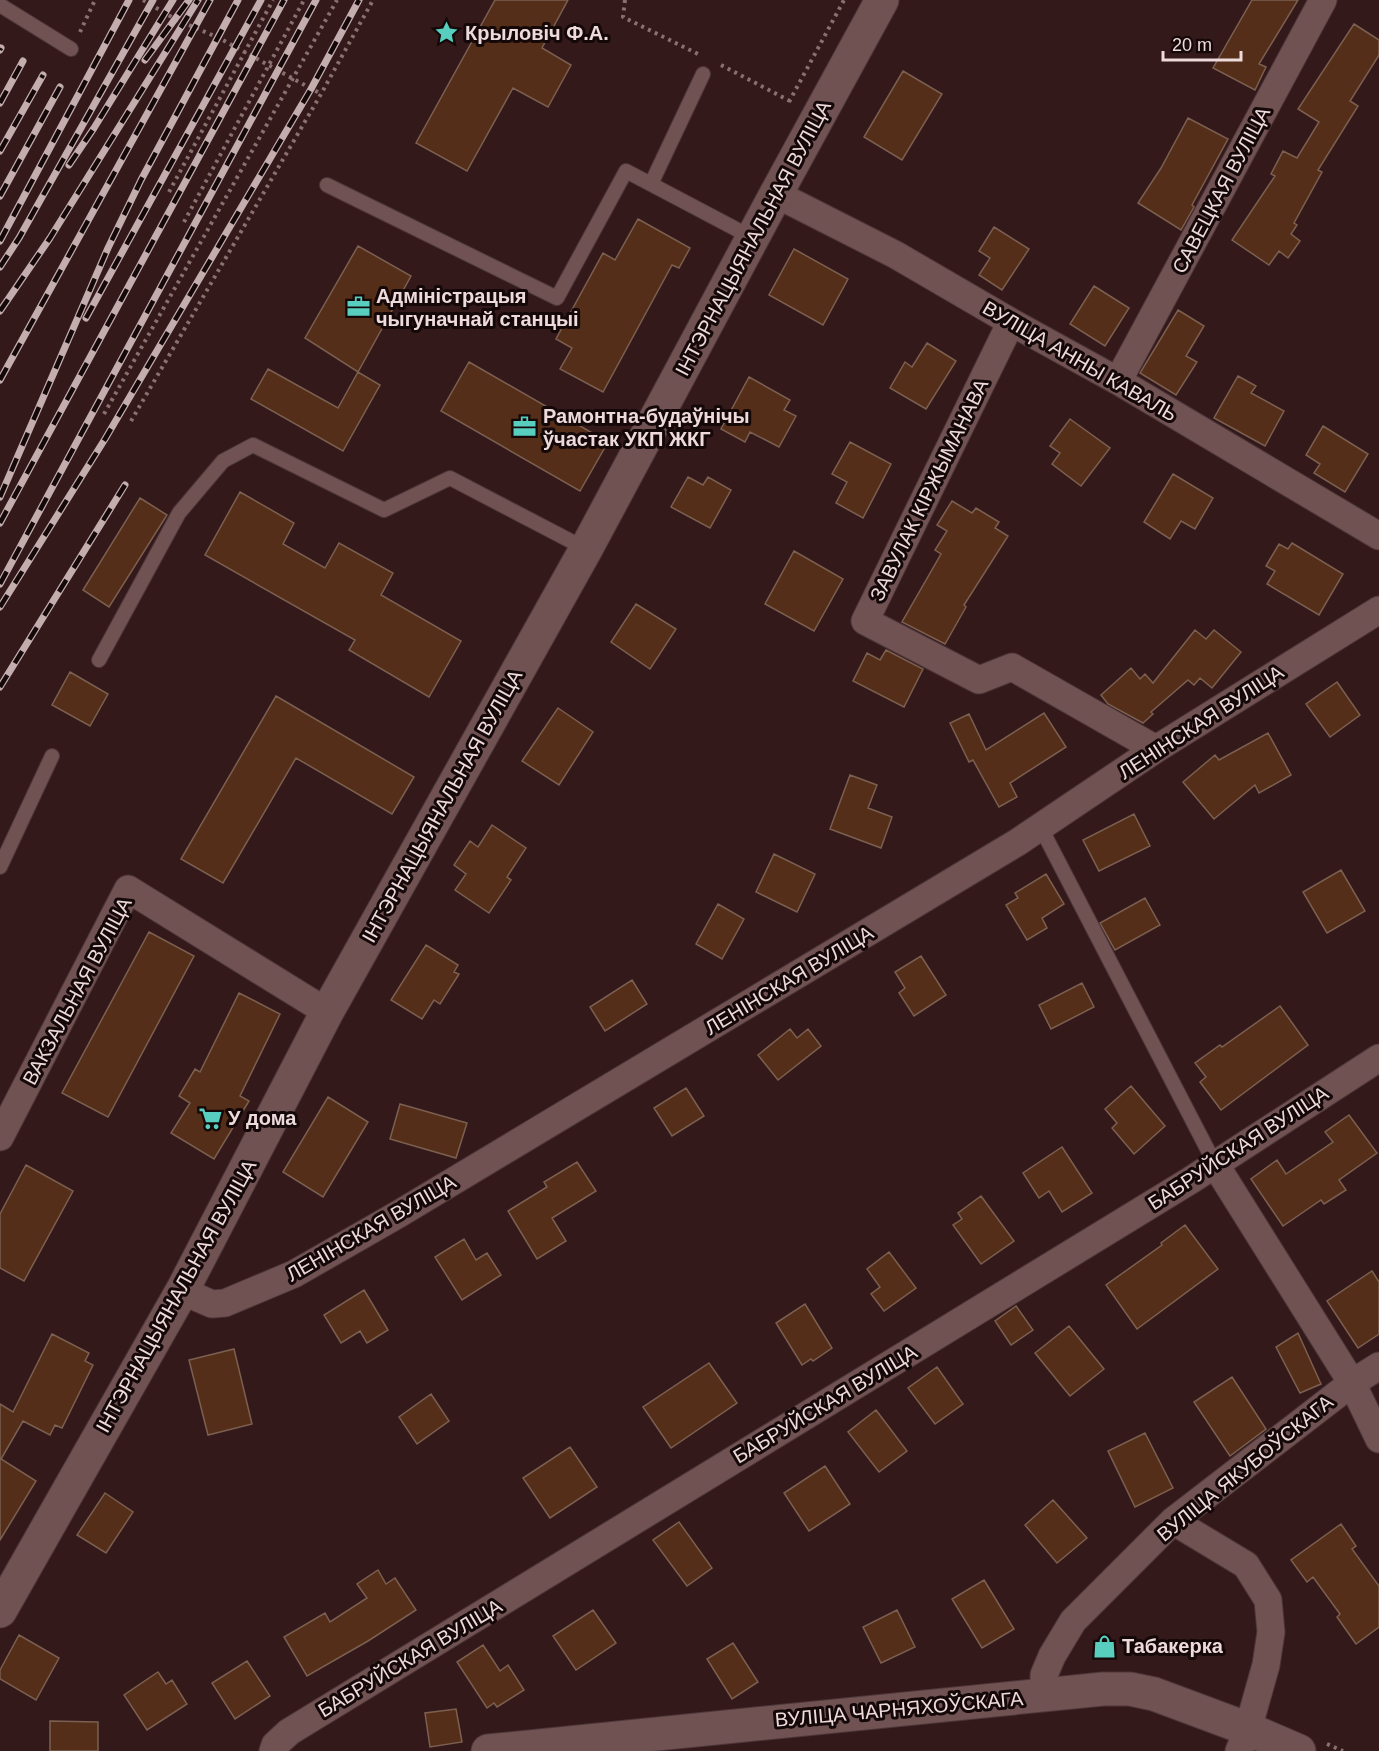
<svg xmlns="http://www.w3.org/2000/svg" width="1379" height="1751" viewBox="0 0 1379 1751" font-family="Arial,sans-serif">
	<style>
		.building { fill: #542e18; stroke: #7b6051; stroke-width: 1.5 }
		.lines { fill: none; stroke-linecap: round; stroke-linejoin: round }
		.service-casing { stroke: #4d3739; stroke-width: 16 }
		.minor-casing { stroke: #4d3739; stroke-width: 29 }
		.tertiary-casing { stroke: #4d3739; stroke-width: 35 }
		.path { stroke: #897172; stroke-width: 4; stroke-dasharray: 3 4.5; stroke-linecap: butt }
		.service { stroke: #715253; stroke-width: 14 }
		.minor { stroke: #715253; stroke-width: 27 }
		.tertiary { stroke: #715253; stroke-width: 33 }
		.rail-casing { stroke: #c3adae; stroke-width: 7 }
		.rail { stroke: #140808; stroke-width: 4.5; stroke-dasharray: 14; stroke-linecap: butt }
		.labels { text-anchor: middle; dominant-baseline: central; stroke-width: 6; stroke-linejoin: round; paint-order: stroke }
		.poi-label { font-size: 20px; font-weight: bold; fill: #eedadb; stroke: #140808; text-anchor: start }
		.street-label { font-size: 20px; fill: #eedadb; stroke: #140808 }
	</style>
	<rect width="100%" height="100%" fill="#34191b"/>
	<!-- building -->
	<path class="building" d="M 495,0 L 568,0 L 542,48 L 571,65 L 548,107 L 513,88 L 467,171 L 416,143 Z
		M 1252,0 L 1298,0 L 1259,64 L 1266,67 L 1255,90 L 1213,68 Z
		M 1354,24 L 1379,40 L 1379,55 L 1350,101 L 1358,106 L 1318,170 L 1322,172 L 1294,223 L 1297,225 L 1291,234 L 1300,241 L 1288,258 L 1279,251 L 1269,265 L 1232,240 L 1275,176 L 1271,174 L 1283,151 L 1297,158 L 1319,122 L 1298,109 Z
		M 903,71 L 942,94 L 902,160 L 864,137 Z
		M 1188,118 L 1228,139 L 1192,205 L 1194,207 L 1181,230 L 1138,203 L 1161,168 Z
		M 638,219 L 690,248 L 679,268 L 672,265 L 603,392 L 560,369 L 572,348 L 556,339 L 603,253 L 615,260 Z
		M 994,227 L 1029,249 L 1002,290 L 979,275 L 990,258 L 979,251 Z
		M 358,246 L 411,276 L 358,372 L 305,338 Z
		M 794,249 L 848,279 L 823,325 L 769,295 Z
		M 1094,286 L 1129,308 L 1105,346 L 1070,324 Z
		M 1178,310 L 1204,326 L 1186,356 L 1197,362 L 1176,395 L 1140,373 Z
		M 927,343 L 956,361 L 926,409 L 890,388 L 905,362 L 912,367 Z
		M 469,362 L 608,442 L 580,491 L 441,411 Z
		M 268,369 L 338,408 L 358,372 L 380,385 L 343,451 L 251,399 Z
		M 1238,376 L 1256,386 L 1251,393 L 1284,411 L 1265,446 L 1214,418 Z
		M 749,377 L 790,400 L 784,410 L 796,416 L 779,447 L 750,432 L 745,442 L 721,429 Z
		M 1070,419 L 1110,448 L 1081,486 L 1052,464 L 1060,453 L 1050,446 Z
		M 1323,426 L 1368,454 L 1345,492 L 1314,473 L 1320,464 L 1306,455 Z
		M 850,442 L 891,464 L 863,518 L 836,503 L 847,482 L 832,474 Z
		M 1173,474 L 1213,498 L 1195,529 L 1181,521 L 1170,539 L 1144,522 Z
		M 688,477 L 703,485 L 708,477 L 731,490 L 710,528 L 671,507 Z
		M 240,492 L 294,523 L 283,544 L 325,568 L 339,543 L 393,573 L 381,595 L 461,641 L 429,697 L 349,650 L 355,640 L 205,555 Z
		M 140,498 L 167,515 L 109,607 L 83,590 Z
		M 952,501 L 972,513 L 976,508 L 999,522 L 995,528 L 1008,536 L 964,605 L 966,607 L 945,644 L 902,622 L 941,554 L 935,550 L 947,531 L 937,525 Z
		M 1292,543 L 1343,574 L 1319,615 L 1267,584 L 1275,571 L 1266,566 L 1279,544 L 1288,549 Z
		M 794,551 L 843,579 L 814,631 L 765,604 Z
		M 636,604 L 676,629 L 650,669 L 611,642 Z
		M 1195,630 L 1206,639 L 1214,630 L 1241,652 L 1212,688 L 1200,678 L 1194,685 L 1188,680 L 1151,712 L 1153,714 L 1143,723 L 1108,704 L 1101,695 L 1131,668 L 1140,679 L 1145,674 L 1153,683 Z
		M 886,650 L 923,669 L 904,707 L 853,681 L 867,653 L 880,660 Z
		M 70,672 L 108,694 L 90,726 L 52,705 Z
		M 1337,682 L 1360,715 L 1330,737 L 1306,704 Z
		M 276,696 L 414,777 L 392,814 L 296,758 L 223,883 L 181,859 Z
		M 558,708 L 593,732 L 559,785 L 522,761 Z
		M 1044,713 L 1066,747 L 1010,783 L 1017,797 L 999,807 L 973,760 L 969,762 L 950,723 L 969,714 L 986,750 Z
		M 1268,733 L 1291,775 L 1259,793 L 1255,785 L 1214,819 L 1183,782 L 1215,755 L 1219,760 Z
		M 850,775 L 877,785 L 868,808 L 892,817 L 881,848 L 830,829 Z
		M 1134,814 L 1150,846 L 1099,871 L 1083,840 Z
		M 492,825 L 526,848 L 507,877 L 511,880 L 489,913 L 455,890 L 466,874 L 454,865 L 470,841 L 478,847 Z
		M 774,854 L 815,874 L 797,912 L 756,892 Z
		M 1341,870 L 1365,911 L 1327,933 L 1303,892 Z
		M 1046,874 L 1064,904 L 1042,918 L 1047,928 L 1027,940 L 1006,905 L 1018,898 L 1015,893 Z
		M 1145,898 L 1160,925 L 1115,950 L 1100,923 Z
		M 718,904 L 744,919 L 722,959 L 696,944 Z
		M 149,932 L 194,956 L 108,1117 L 62,1093 Z
		M 426,945 L 458,965 L 454,972 L 459,974 L 440,1004 L 434,1000 L 422,1019 L 391,1000 Z
		M 921,956 L 946,995 L 914,1016 L 899,993 L 905,988 L 895,972 Z
		M 632,980 L 647,1004 L 605,1031 L 590,1007 Z
		M 1082,983 L 1094,1007 L 1051,1029 L 1039,1005 Z
		M 239,993 L 280,1014 L 240,1096 L 249,1101 L 214,1159 L 171,1133 L 190,1103 L 179,1096 L 195,1069 L 200,1072 Z
		M 1280,1006 L 1308,1045 L 1221,1110 L 1200,1082 L 1206,1077 L 1195,1063 L 1220,1045 L 1222,1047 Z
		M 790,1029 L 797,1038 L 808,1029 L 821,1046 L 778,1080 L 758,1055 Z
		M 1131,1086 L 1165,1126 L 1134,1154 L 1112,1128 L 1117,1123 L 1105,1109 Z
		M 686,1088 L 704,1116 L 672,1136 L 654,1108 Z
		M 328,1097 L 368,1122 L 323,1197 L 283,1172 Z
		M 400,1104 L 467,1123 L 456,1158 L 390,1139 Z
		M 1349,1115 L 1377,1153 L 1339,1180 L 1346,1190 L 1324,1204 L 1321,1200 L 1283,1226 L 1251,1179 L 1277,1160 L 1286,1174 L 1333,1142 L 1325,1132 Z
		M 1062,1147 L 1092,1193 L 1062,1212 L 1049,1191 L 1039,1198 L 1023,1173 Z
		M 577,1162 L 596,1191 L 552,1218 L 566,1241 L 537,1259 L 508,1211 L 547,1187 L 544,1182 Z
		M 26,1165 L 73,1191 L 24,1281 L 0,1268 L 0,1214 Z
		M 981,1196 L 1014,1241 L 981,1264 L 953,1225 L 962,1219 L 958,1213 Z
		M 1185,1225 L 1218,1269 L 1137,1329 L 1106,1285 L 1162,1245 L 1161,1243 Z
		M 464,1239 L 476,1260 L 487,1253 L 501,1275 L 462,1300 L 435,1257 Z
		M 889,1252 L 916,1288 L 884,1311 L 871,1294 L 880,1287 L 867,1269 Z
		M 1372,1271 L 1379,1282 L 1379,1334 L 1358,1348 L 1327,1301 Z
		M 364,1290 L 388,1330 L 367,1343 L 360,1331 L 341,1343 L 324,1315 Z
		M 805,1304 L 832,1348 L 813,1361 L 811,1359 L 802,1365 L 776,1323 Z
		M 1016,1306 L 1033,1330 L 1011,1345 L 995,1321 Z
		M 1069,1326 L 1104,1369 L 1070,1396 L 1035,1353 Z
		M 1298,1333 L 1321,1384 L 1300,1393 L 1276,1347 Z
		M 52,1334 L 89,1353 L 85,1361 L 93,1365 L 62,1428 L 55,1425 L 50,1435 L 23,1421 L 1,1459 L 36,1481 L 0,1540 L 0,1404 L 13,1412 Z
		M 234,1349 L 252,1424 L 208,1435 L 189,1360 Z
		M 709,1363 L 737,1403 L 671,1448 L 643,1407 Z
		M 937,1367 L 963,1404 L 935,1424 L 908,1388 Z
		M 1232,1377 L 1266,1429 L 1230,1456 L 1194,1402 Z
		M 431,1394 L 449,1421 L 417,1444 L 399,1417 Z
		M 876,1410 L 907,1451 L 879,1472 L 848,1432 Z
		M 1145,1433 L 1173,1488 L 1135,1507 L 1108,1451 Z
		M 570,1447 L 597,1487 L 550,1518 L 523,1478 Z
		M 825,1466 L 850,1504 L 809,1531 L 784,1493 Z
		M 105,1493 L 133,1512 L 106,1553 L 77,1535 Z
		M 1053,1500 L 1087,1538 L 1057,1563 L 1025,1525 Z
		M 679,1522 L 712,1568 L 687,1586 L 653,1540 Z
		M 1341,1524 L 1356,1546 L 1352,1549 L 1379,1586 L 1379,1627 L 1356,1644 L 1337,1617 L 1340,1614 L 1313,1577 L 1307,1582 L 1291,1560 Z
		M 378,1570 L 386,1584 L 395,1578 L 416,1610 L 368,1641 L 307,1676 L 284,1637 L 325,1613 L 330,1622 L 367,1598 L 357,1584 Z
		M 984,1580 L 1014,1629 L 982,1648 L 952,1599 Z
		M 593,1610 L 616,1643 L 576,1670 L 553,1636 Z
		M 897,1610 L 915,1647 L 881,1663 L 863,1627 Z
		M 19,1635 L 59,1658 L 36,1700 L 0,1679 L 0,1670 Z
		M 733,1643 L 758,1682 L 732,1699 L 707,1659 Z
		M 483,1645 L 500,1671 L 508,1665 L 524,1690 L 497,1707 L 494,1703 L 487,1708 L 457,1662 Z
		M 247,1661 L 270,1696 L 235,1719 L 212,1683 Z
		M 158,1672 L 166,1684 L 172,1680 L 187,1704 L 147,1730 L 124,1695 Z
		M 456,1709 L 462,1742 L 430,1747 L 425,1713 Z
		M 50,1721 L 98,1722 L 98,1751 L 50,1751 Z"/>
	<g class="lines">
		<defs>
			<path id="service" d="M 0,5 L 71,49
				M 651,184 L 703,74
				M 327,185 L 557,298 L 626,171 L 753,238
				M 99,660 L 179,513 L 223,461 L 253,445 L 384,510 L 450,478 L 586,549
				M 1041,828 L 1215,1164
				M 0,867 L 52,756"/>
			<path id="minor" d="M 776,194 L 896,255 L 1011,322 L 1118,381 L 1379,536
				M 1011,322 L 865,621 L 979,680 L 1012,667 L 1156,749
				M 1118,381 L 1323,0
				M 0,1137 L 128,889 L 327,1012
				M 1215,1164 L 1352,1383 L 1379,1439
				M 182,1291 L 212,1304 L 225,1303 L 294,1274 L 397,1215 L 1018,842 L 1156,749 L 1379,610
				M 1173,1521 L 1246,1565 L 1268,1600 L 1271,1632 L 1266,1665 L 1248,1729 L 1239,1751
				M 1044,1695 L 1044,1675 L 1052,1656 L 1073,1621 L 1173,1521 L 1352,1383 L 1379,1366
				M 273,1751 L 275,1745 L 289,1732 L 1191,1180 L 1379,1058"/>
			<path id="tertiary" d="M 0,1611 L 182,1291 L 327,1012 L 586,549 L 776,194 L 882,0
				M 488,1751 L 1103,1689 L 1130,1689 L 1154,1694 L 1248,1729 L 1299,1751"/>
		</defs>
		<!-- service casing -->
		<use href="#service" class="service-casing"/>
		<!-- minor casing -->
		<use href="#minor" class="minor-casing"/>
		<!-- tertiary casing -->
		<use href="#tertiary" class="tertiary-casing"/>
		<!-- path -->
		<path class="path" d="M 143,0 L 175,19 L 219,38 L 321,94
			M 625,0 L 623,17 L 698,54
			M 80,32 L 95,0
			M 721,65 L 790,101
			M 789,102 L 844,0
			M 169,192 L 273,0
			M 184,222 L 304,0
			M 104,414 L 337,0
			M 131,421 L 321,94 L 373,0
			M 1327,1744 L 1343,1751"/>
		<!-- service -->
		<use href="#service" class="service"/>
		<!-- minor -->
		<use href="#minor" class="minor"/>
		<!-- tertiary -->
		<use href="#tertiary" class="tertiary"/>
		<defs>
			<path id="rail" d="M 0,50 L 1,48
				M 145,60 L 189,0
				M 0,103 L 23,61
				M 0,151 L 43,75
				M 69,165 L 94,128 L 173,0
				M 0,196 L 60,87
				M 0,241 L 129,0
				M 0,267 L 19,238 L 153,0
				M 0,311 L 50,238 L 198,0
				M 86,318 L 261,0
				M 0,380 L 210,0
				M 0,497 L 108,248 L 141,180 L 238,0
				M 0,523 L 284,0
				M 0,584 L 316,0
				M 0,607 L 105,439 L 311,89 L 359,0
				M 0,687 L 125,485"/>
		</defs>
		<!-- rail casing -->
		<use href="#rail" class="rail-casing"/>
		<!-- rail -->
		<use href="#rail" class="rail"/>
	</g>
	<!-- icons -->
	<defs>
		<symbol id="sight-bare" viewBox="-9 -9 18 18"><path d="M0-6L1.8-2.2L6-1.7L2.9 1.2L3.7 5.4L0 3.3L-3.7 5.4L-2.9 1.2L-6-1.7L-1.8-2.2Z" fill="#58cebf" stroke="#140808" stroke-width="2.5" paint-order="stroke"/></symbol>
		<symbol id="office-bare" viewBox="-9 -9 18 18"><path d="M-6-3h4V-5.5h4V-3h4V5H-6ZM-1-4.5V-3h2v-1.5ZM-6 0V1H6V0Z" fill="#58cebf" stroke="#140808" stroke-width="2.5" paint-order="stroke"/></symbol>
		<symbol id="supermarket-bare" viewBox="-9 -9 18 18"><path d="M-6-5.5h2.5l.6 2H6L4.5 2H-2.5L-4.4-4H-6ZM-1.5 3.2a1.3 1.3 0 1 0 .1 0ZM3 3.2a1.3 1.3 0 1 0 .1 0Z" fill="#58cebf" stroke="#140808" stroke-width="2.5" paint-order="stroke"/></symbol>
		<symbol id="shop-bare" viewBox="-9 -9 18 18"><path d="M-5-2.5h2.3a2.7 3.5 0 0 1 5.4 0H5L5.5 6h-11ZM-1.5-2.5h3a1.5 2.3 0 0 0-3 0Z" fill="#58cebf" stroke="#140808" stroke-width="2.5" paint-order="stroke"/></symbol>
	</defs>
	<g fill-rule="evenodd">
		<use href="#sight-bare" x="430" y="16" width="33" height="33"/>
		<use href="#office-bare" x="342" y="290" width="33" height="33"/>
		<use href="#office-bare" x="508" y="410" width="33" height="33"/>
		<use href="#supermarket-bare" x="194" y="1102" width="33" height="33"/>
		<use href="#shop-bare" x="1088" y="1630" width="33" height="33"/>
	</g>
	<g class="labels">
		<!-- poi labels -->
		<g class="poi-label">
			<text x="465" y="33">Крыловіч Ф.А.</text>
			<text x="376" y="296">Адміністрацыя<tspan x="376" dy="23">чыгуначнай станцыі</tspan></text>
			<text x="543" y="416">Рамонтна-будаўнічы<tspan x="543" dy="23">ўчастак УКП ЖКГ</tspan></text>
			<text x="228" y="1118">У дома</text>
			<text x="1122" y="1646">Табакерка</text>
		</g>
		<!-- street labels -->
		<g class="street-label">
			<text transform="translate(1221 190) rotate(-62)">САВЕЦКАЯ ВУЛІЦА</text>
			<text transform="translate(753 238) rotate(-62)">ІНТЭРНАЦЫЯНАЛЬНАЯ ВУЛІЦА</text>
			<text transform="translate(1080 361) rotate(30)">ВУЛІЦА АННЫ КАВАЛЬ</text>
			<text transform="translate(929 490) rotate(-64)">ЗАВУЛАК КІРЖЫМАНАВА</text>
			<text transform="translate(1201 722) rotate(-33)">ЛЕНІНСКАЯ ВУЛІЦА</text>
			<text transform="translate(442 806) rotate(-61)">ІНТЭРНАЦЫЯНАЛЬНАЯ ВУЛІЦА</text>
			<text transform="translate(789 980) rotate(-31)">ЛЕНІНСКАЯ ВУЛІЦА</text>
			<text transform="translate(77 991) rotate(-62)">ВАКЗАЛЬНАЯ ВУЛІЦА</text>
			<text transform="translate(1238 1148) rotate(-33)">БАБРУЙСКАЯ ВУЛІЦА</text>
			<text transform="translate(371 1228) rotate(-30)">ЛЕНІНСКАЯ ВУЛІЦА</text>
			<text transform="translate(176 1296) rotate(-61)">ІНТЭРНАЦЫЯНАЛЬНАЯ ВУЛІЦА</text>
			<text transform="translate(825 1404) rotate(-31)">БАБРУЙСКАЯ ВУЛІЦА</text>
			<text transform="translate(1245 1468) rotate(-39)">ВУЛІЦА ЯКУБОЎСКАГА</text>
			<text transform="translate(410 1658) rotate(-31)">БАБРУЙСКАЯ ВУЛІЦА</text>
			<text transform="translate(899 1709) rotate(-5)">ВУЛІЦА ЧАРНЯХОЎСКАГА</text>
		</g>
	</g>
	<!-- scale -->
	<path d="M1163 51v9h78v-9" fill="none" stroke="#eedadb" stroke-width="3"/>
	<text x="1172" y="51" font-size="18" fill="#eedadb" stroke="#140808" stroke-width="4.5" paint-order="stroke">20 m</text>
</svg>
